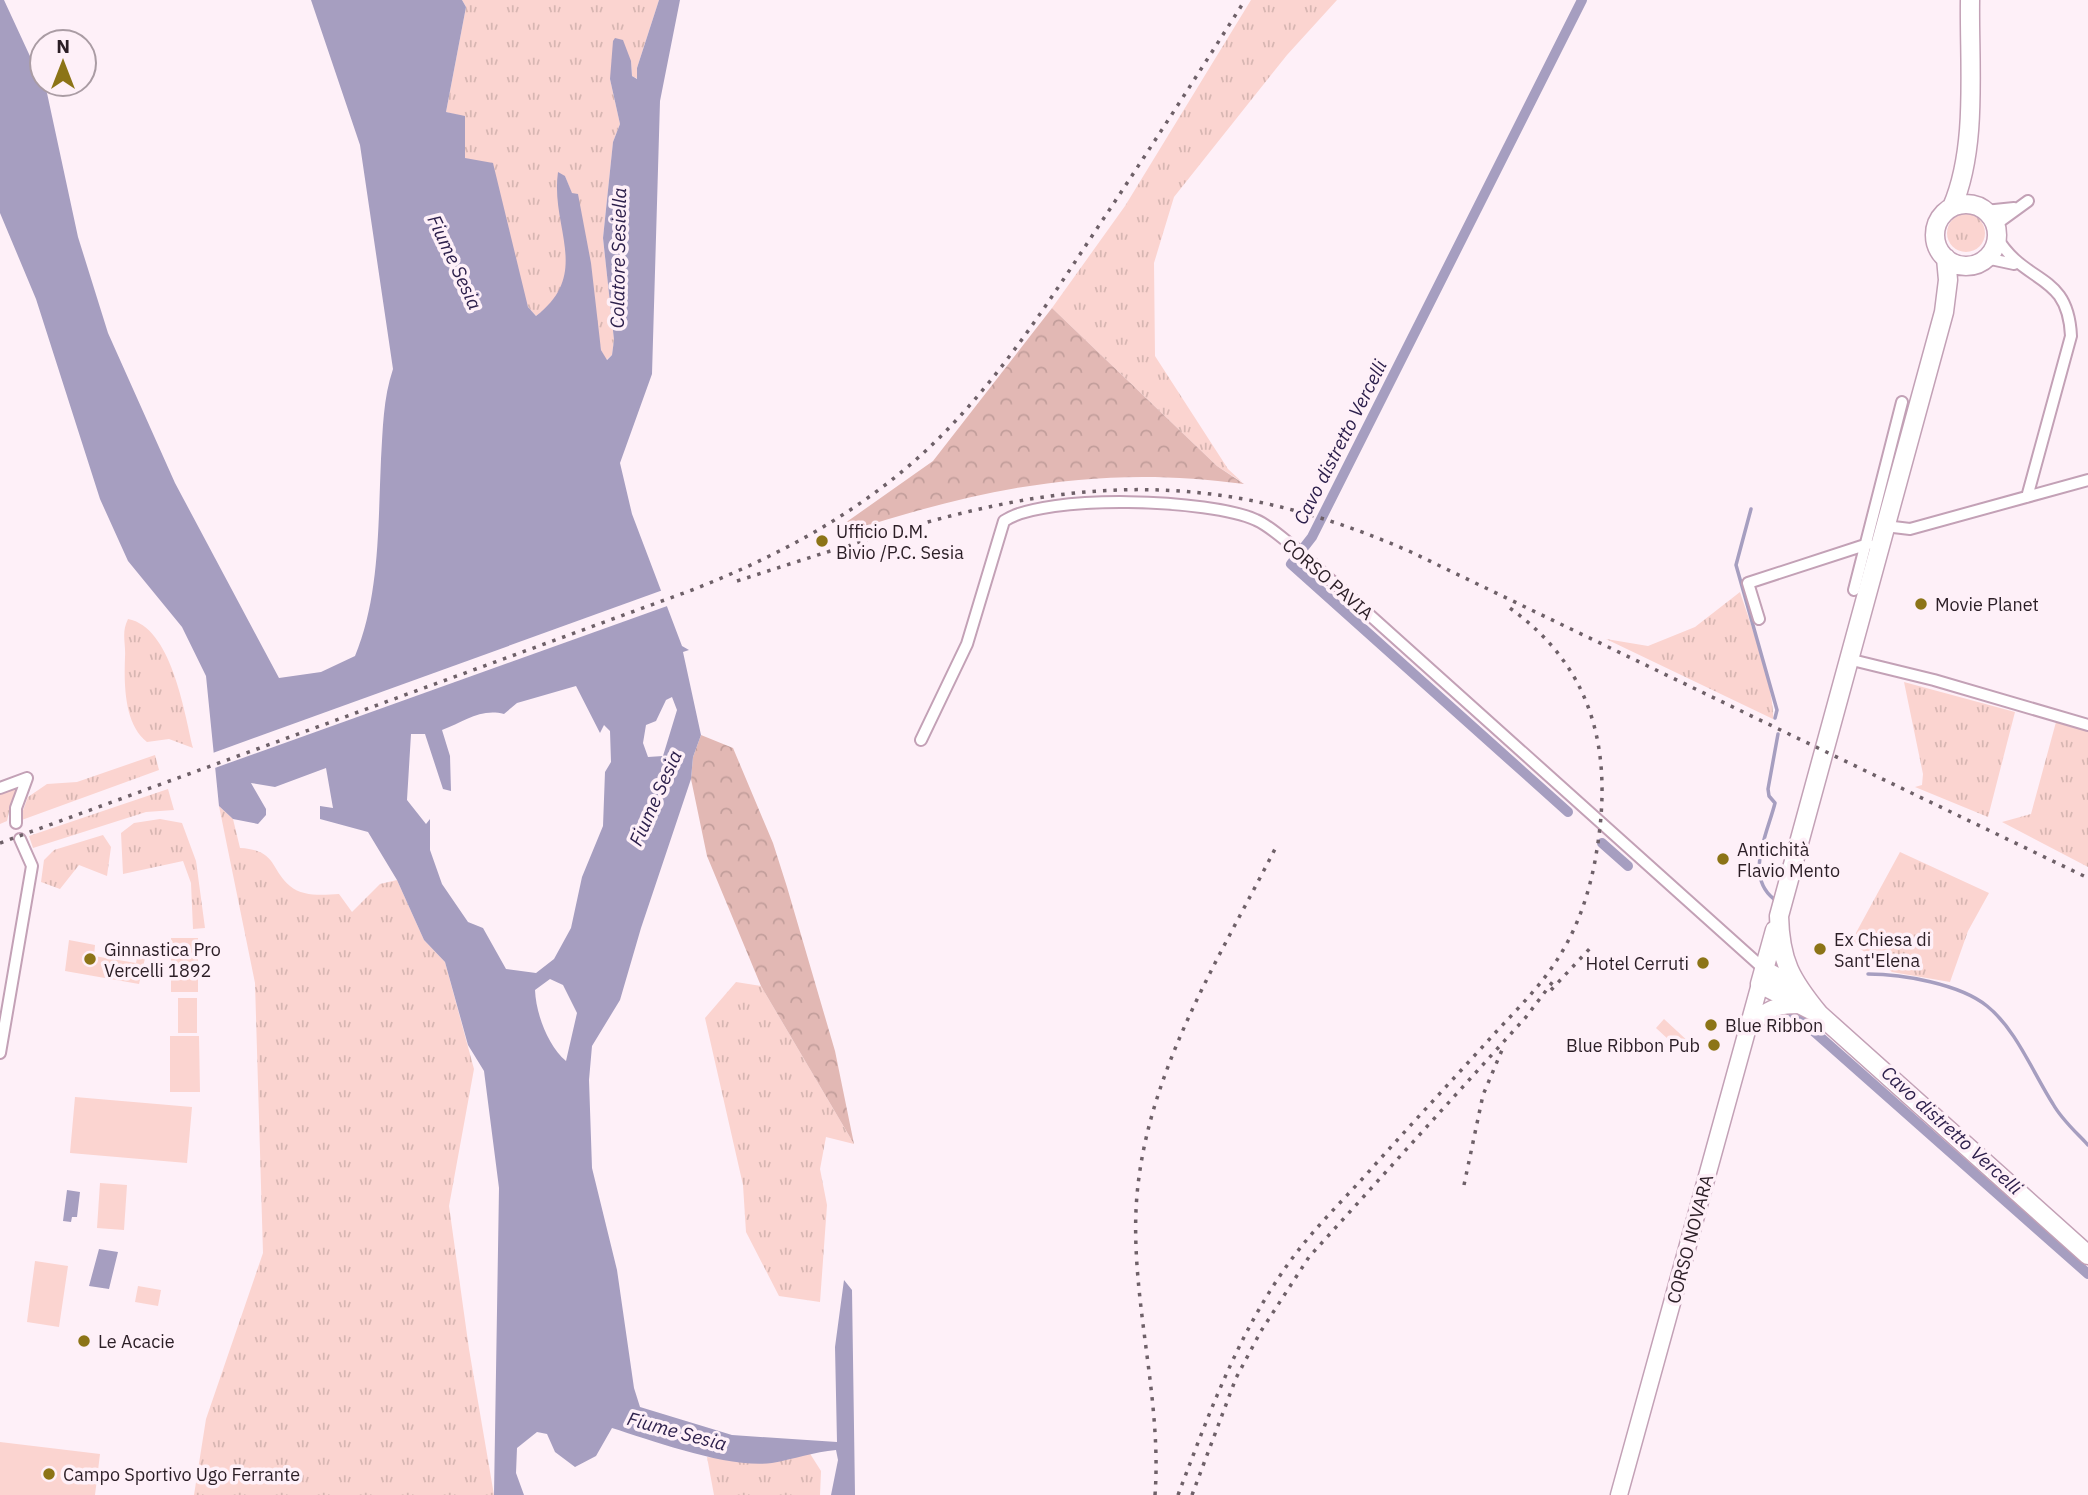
<svg xmlns="http://www.w3.org/2000/svg" width="2088" height="1495" viewBox="0 0 2088 1495" font-family="'IBM Plex Sans',sans-serif">
	<style>
		.grass { fill: url(#grass-tufts) }
		.forest { fill: url(#forest-crowns) }
		.pitch { fill: #fbd4d0 }
		.water { fill: #a69ec0; fill-rule: evenodd }
		.pier { fill: #fef0f8 }
		.lines { fill: none; stroke-linecap: round; stroke-linejoin: round }
		.stream { stroke: #a69ec0; stroke-width: 3.5 }
		.canal { stroke: #a69ec0; stroke-width: 10 }
		.street-casing { stroke: #c3a1b6; stroke-width: 14 }
		.secondary-casing { stroke: #c3a1b6; stroke-width: 19 }
		.primary-casing { stroke: #c3a1b6; stroke-width: 21 }
		.street { stroke: #fff; stroke-width: 10 }
		.secondary { stroke: #fff; stroke-width: 16 }
		.primary { stroke: #fff; stroke-width: 18 }
		.rail { stroke: #6e6068; stroke-width: 3.5; stroke-dasharray: 3.5 7; stroke-linecap: butt }
		.poi-dot { fill: #8c7417; stroke: #fef0f8; stroke-width: 2.5 }
		.labels { text-anchor: middle; dominant-baseline: central; stroke-width: 7; stroke-linejoin: round; paint-order: stroke }
		.poi-label { font-size: 18px; fill: #2b1e26; stroke: #fef0f8; text-anchor: start }
		.street-label { font-size: 18px; fill: #2b1e26; stroke: #fef0f8 }
		.water-label { font-size: 19px; font-style: italic; fill: #2d204c; stroke: #fef0f8 }
	</style>
	<defs>
		<pattern id="grass-tufts" width="24" height="20" patternUnits="userSpaceOnUse" patternTransform="scale(1.75)"><rect width="24" height="20" fill="#fbd4d0"/><path d="M3 7l-1-3M5 7V3M7 7l1-3M15 17l-1-3M17 17v-4M19 17l1-3" fill="none" stroke="#d7b6b2"/></pattern>
		<pattern id="forest-crowns" width="20" height="18" patternUnits="userSpaceOnUse" patternTransform="scale(1.75)"><rect width="20" height="18" fill="#e2b8b4"/><path d="M2 6a3 3 0 1 1 6 0M12 15a3 3 0 1 1 6 0" fill="none" stroke="#c29e9b"/></pattern>
	</defs>
	<rect width="100%" height="100%" fill="#fef0f8"/>
	<!-- grass -->
	<path class="grass" d="M 462,0 L 659,0 L 637,68 L 638,79 L 632,76 L 631,61 L 610,79 L 620,124 L 613,142 L 603,238 L 614,340 L 612,355 L 606,360 L 601,350 L 572,194 L 565,176 L 557,183 C 560,206 572,269 563,288 C 557,301 547,308 536,316 L 528,307 L 465,158 L 465,117 L 446,112 L 466,7 Z
		M 1251,0 L 1337,0 L 1287,55 L 1174,197 L 1154,263 L 1155,356 L 1228,469 L 1242,482 L 1217,466 L 1052,308 L 1125,206 Z
		M1947 233a19 19 0 1 1 38 0a19 19 0 1 1-38 0Z
		M 1740,592 C 1750,623 1775,689 1773,719 L 1606,639 L 1648,646 L 1695,627 Z
		M 128,619 C 171,627 184,710 193,748 L 169,739 L 147,742 C 124,724 124,684 125,657 C 126,643 121,633 128,619 Z
		M 1904,682 L 2015,712 L 1988,817 L 1915,787 L 1922,785 L 1923,774 Z
		M 2056,722 L 2088,731 L 2088,867 L 2002,822 L 2031,814 Z
		M 155,755 L 159,770 L 19,821 L 28,797 L 47,784 L 77,782 Z
		M 20,785 L 11,802 L 7,821 L 0,824 L 0,793 Z
		M 168,789 L 174,810 L 146,812 L 33,848 L 29,836 Z
		M 219,806 L 233,819 L 240,848 C 277,850 270,869 290,886 C 303,897 323,895 339,894 L 352,912 L 380,884 L 397,880 L 424,940 L 445,962 L 474,1069 L 449,1206 L 469,1349 L 494,1495 L 194,1495 L 206,1419 L 263,1253 L 255,983 Z
		M 160,819 L 182,823 L 196,861 L 205,928 L 193,929 L 191,883 L 183,861 L 123,874 L 121,833 L 134,823 Z
		M 103,835 L 111,847 L 107,876 L 79,865 L 60,889 L 41,882 L 44,860 L 54,850 Z
		M 1900,852 L 1989,893 L 1968,931 L 1950,982 L 1892,972 L 1851,942 Z
		M 736,982 L 761,986 L 854,1144 L 826,1137 L 820,1169 L 827,1205 L 820,1302 L 779,1296 L 746,1232 L 743,1185 L 705,1018 Z
		M 809,1452 L 821,1471 L 820,1495 L 714,1495 L 707,1457 L 770,1463 Z"/>
	<!-- forest -->
	<path class="forest" d="M 1052,308 L 1217,466 L 1244,484 C 1099,464 982,488 844,533 L 838,528 L 933,461 Z
		M 701,735 L 733,748 L 773,843 L 787,887 L 835,1051 L 854,1144 L 761,986 L 707,856 L 691,779 L 693,757 Z"/>
	<!-- pitch -->
	<path class="pitch" d="M 171,938 L 198,938 L 198,992 L 171,992 Z
		M 69,940 L 95,945 L 94,956 L 136,963 L 138,953 L 146,954 L 139,984 L 65,971 Z
		M 178,998 L 197,998 L 197,1033 L 178,1033 Z
		M 1664,1019 L 1691,1044 L 1683,1053 L 1656,1028 Z
		M 170,1036 L 199,1036 L 200,1092 L 170,1092 Z
		M 75,1097 L 192,1107 L 187,1163 L 70,1153 Z
		M 100,1183 L 127,1185 L 124,1230 L 97,1228 Z
		M 35,1261 L 68,1266 L 59,1327 L 27,1322 Z
		M 138,1286 L 161,1290 L 158,1306 L 135,1302 Z
		M 0,1442 L 100,1454 L 95,1495 L 0,1495 Z"/>
	<!-- water -->
	<path class="water" d="M 0,0 L 4,0 L 47,93 L 78,237 L 108,333 L 175,483 L 279,678 L 321,672 L 355,656 C 380,596 378,524 381,459 C 383,428 383,399 393,369 L 360,145 L 311,0 L 462,0 L 466,7 L 446,112 L 465,116 L 465,158 L 493,163 L 528,307 L 536,316 C 592,273 550,228 558,172 L 565,176 L 572,193 L 578,194 L 591,263 L 601,350 L 607,360 L 612,355 L 614,340 L 603,238 L 613,142 L 620,124 L 610,79 L 613,41 L 615,38 L 623,40 L 631,61 L 632,76 L 637,79 L 637,68 L 659,0 L 680,0 L 660,101 L 652,374 L 620,463 L 632,514 L 682,646 L 689,650 L 683,652 L 701,735 L 693,757 L 691,779 L 641,928 L 620,1000 L 592,1046 L 589,1080 L 592,1168 L 617,1270 L 634,1388 L 640,1407 L 732,1435 L 837,1442 L 835,1347 L 844,1280 L 852,1290 L 855,1495 L 831,1495 L 838,1460 L 836,1450 C 814,1452 794,1459 772,1463 C 730,1469 653,1441 612,1428 L 596,1456 L 575,1467 L 555,1452 L 547,1434 L 537,1432 L 517,1448 L 516,1473 L 524,1495 L 494,1495 L 499,1188 L 484,1071 L 468,1045 L 445,962 L 424,940 L 397,880 L 368,832 L 320,819 L 320,806 L 333,808 L 326,768 L 275,787 L 251,783 L 266,809 L 266,815 L 258,824 L 233,819 L 219,806 L 206,676 L 182,627 L 128,561 L 100,499 L 36,299 L 0,213 ZM 576,686 L 600,733 L 604,725 L 610,731 L 611,762 L 605,772 L 603,826 L 582,877 L 571,928 L 554,959 L 536,973 L 506,969 L 483,928 L 468,922 L 442,884 L 430,850 L 430,819 L 426,824 L 407,800 L 411,734 L 425,734 L 443,789 L 451,791 L 450,756 L 442,730 C 464,722 480,708 504,714 L 517,703 ZM 672,697 L 677,710 L 663,756 L 648,757 L 643,743 L 646,725 L 656,721 L 666,700 ZM 550,979 L 563,985 L 577,1013 L 566,1061 C 548,1046 536,1014 535,990 Z
		M 67,1190 L 80,1192 L 77,1217 L 72,1217 L 71,1222 L 63,1221 Z
		M 99,1249 L 118,1252 L 109,1289 L 89,1286 Z"/>
	<!-- pier -->
	<path class="pier" d="M 663,590 L 670,605 L 212,769 L 210,754 Z"/>
	<g class="lines">
		<!-- stream -->
		<path class="stream" d="M 1751,509 L 1736,565 L 1777,710 L 1775,718
			M 1774,899 C 1744,876 1768,832 1775,803 L 1769,796 L 1768,789 L 1778,734
			M 1868,974 C 1902,974 1960,984 1987,1006 C 2016,1029 2033,1073 2053,1104 C 2062,1120 2076,1132 2088,1145"/>
		<!-- canal -->
		<path class="canal" d="M 1568,812 L 1291,564 L 1312,537 L 1582,0
			M 1602,843 L 1628,866
			M 1793,1013 L 2088,1274"/>
		<defs>
			<path id="street" d="M 1985,211 L 2014,208
				M 1995,225 L 2028,201
				M 1996,236 C 2025,286 2068,271 2071,336 L 2027,497
				M 1986,258 L 2014,264
				M 1885,526 L 1910,529 L 2088,480
				M 1854,590 L 1902,402
				M 1759,619 L 1748,583 L 1868,544
				M 1848,659 L 1934,680 L 2088,725
				M 921,740 L 967,644 L 1004,521 C 1045,493 1211,499 1256,520 C 1270,526 1283,539 1295,548 L 1764,969
				M 0,788 L 27,778
				M 16,823 L 16,808 L 27,778
				M 0,1053 L 32,866 L 20,839"/>
			<path id="secondary" d="M 1764,969 L 1797,987
				M 1751,1027 C 1766,1008 1776,1005 1800,1005
				M 1619,1495 L 1760,984"/>
			<path id="primary" d="M1935 235a31 31 0 1 1 62 0a31 31 0 1 1-62 0Z
				M 1952,207 C 1978,147 1969,65 1970,0
				M 1946,258 L 1948,280 L 1944,312 L 1779,916 C 1780,961 1791,980 1819,1014 L 2088,1255
				M 1775,930 L 1760,984 L 1813,1011"/>
		</defs>
		<!-- street casing -->
		<use href="#street" class="street-casing"/>
		<!-- secondary casing -->
		<use href="#secondary" class="secondary-casing"/>
		<!-- primary casing -->
		<use href="#primary" class="primary-casing"/>
		<!-- street -->
		<use href="#street" class="street"/>
		<!-- secondary -->
		<use href="#secondary" class="secondary"/>
		<!-- primary -->
		<use href="#primary" class="primary"/>
		<!-- rail -->
		<path class="rail" d="M 737,581 C 989,500 1152,438 1411,552 L 2088,878
			M 0,843 L 692,590 C 771,559 846,520 911,464 C 985,400 1039,317 1092,236 C 1144,158 1195,79 1245,0
			M 1551,990 L 1594,944
			M 1464,1185 L 1483,1095 L 1502,1050
			M 1155,1495 C 1162,1400 1132,1305 1136,1210 C 1142,1079 1218,961 1276,847
			M 1178,1495 C 1210,1411 1241,1325 1297,1252 C 1317,1226 1341,1202 1364,1177 C 1404,1132 1445,1088 1486,1043 C 1509,1017 1536,992 1555,963 C 1578,929 1591,889 1597,849 C 1613,750 1593,666 1507,606
			M 1192,1495 L 1236,1378 L 1261,1331 L 1309,1257 L 1526,1017 L 1554,980"/>
	</g>
	<!-- markers -->
	<g class="poi-dot">
		<circle cx="822" cy="541" r="7"/>
		<circle cx="1921" cy="604" r="7"/>
		<circle cx="1723" cy="859" r="7"/>
		<circle cx="1820" cy="949" r="7"/>
		<circle cx="90" cy="959" r="7"/>
		<circle cx="1703" cy="963" r="7"/>
		<circle cx="1711" cy="1025" r="7"/>
		<circle cx="1714" cy="1045" r="7"/>
		<circle cx="84" cy="1341" r="7"/>
		<circle cx="49" cy="1474" r="7"/>
	</g>
	<g class="labels">
		<!-- poi labels -->
		<g class="poi-label">
			<text x="836" y="531">Ufficio D.M.<tspan x="836" dy="21">Bivio /P.C. Sesia</tspan></text>
			<text x="1935" y="604">Movie Planet</text>
			<text x="1737" y="849">Antichità<tspan x="1737" dy="21">Flavio Mento</tspan></text>
			<text x="1834" y="939">Ex Chiesa di<tspan x="1834" dy="21">Sant'Elena</tspan></text>
			<text x="104" y="949">Ginnastica Pro<tspan x="104" dy="21">Vercelli 1892</tspan></text>
			<text x="1689" y="963" text-anchor="end">Hotel Cerruti</text>
			<text x="1725" y="1025">Blue Ribbon</text>
			<text x="1700" y="1045" text-anchor="end">Blue Ribbon Pub</text>
			<text x="98" y="1341">Le Acacie</text>
			<text x="63" y="1474">Campo Sportivo Ugo Ferrante</text>
		</g>
		<!-- street labels -->
		<g class="street-label">
			<text transform="translate(1328 579) rotate(41)">CORSO PAVIA</text>
			<text transform="translate(1690 1239) rotate(-75)">CORSO NOVARA</text>
		</g>
		<!-- water labels -->
		<g class="water-label">
			<text transform="translate(618 258) rotate(-89)">Colatore Sesiella</text>
			<text transform="translate(455 262) rotate(65)">Fiume Sesia</text>
			<text transform="translate(1340 442) rotate(-63)">Cavo distretto Vercelli</text>
			<text transform="translate(655 798) rotate(-66)">Fiume Sesia</text>
			<text transform="translate(1952 1130) rotate(42)">Cavo distretto Vercelli</text>
			<text transform="translate(677 1431) rotate(15)">Fiume Sesia</text>
		</g>
	</g>
	<!-- north arrow -->
	<g transform="translate(63 63)"><circle r="33" fill="#fef0f8" stroke="#aa9ca4" stroke-width="2"/>
	<path d="M0-5L12 26L0 18L-12 26Z" fill="#8c7417"/>
	<text y="-10" font-size="19" font-weight="bold" text-anchor="middle" fill="#2b1e26">N</text>
	</g>
</svg>
